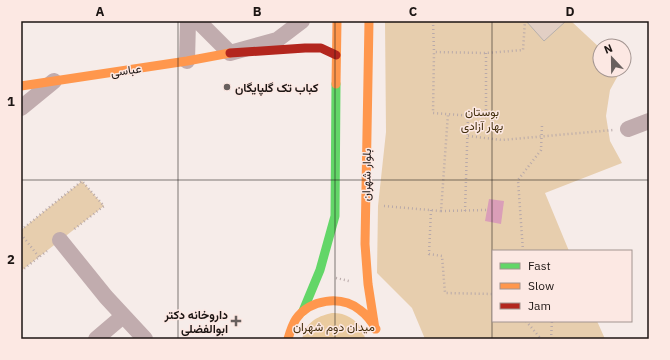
<svg xmlns="http://www.w3.org/2000/svg" width="670" height="360" viewBox="0 0 670 360" font-family="'IBM Plex Sans',Vazirmatn,sans-serif">
	<style>
		.green { fill: #e7ceae }
		.forest { fill: #eacb9f }
		.water { fill: #da9eb8 }
		.building { fill: #e2cfc4; stroke: #b7b0ac }
		.lines { fill: none; stroke-linecap: round; stroke-linejoin: round }
		.path { stroke: #b8a9a9; stroke-width: 2.5; stroke-dasharray: 1 3; stroke-linecap: butt }
		.street { stroke: #c1acae; stroke-width: 16 }
		.fast { stroke: #63d668; stroke-width: 9 }
		.slow { stroke: #ff974d; stroke-width: 9 }
		.jam { stroke: #b3261e; stroke-width: 9 }
		.grid { fill: none; stroke: #1c1513; stroke-width: 1; stroke-opacity: 0.55 }
		.poi-dot { fill: #68605e; stroke: #fce8e3; stroke-width: 1.5 }
		.labels { text-anchor: middle; dominant-baseline: central; stroke-width: 3; stroke-linejoin: round; paint-order: stroke }
		.street-label { font-size: 12px; fill: #1c1513; stroke: #fce8e3 }
		.poi-label { font-size: 12px; font-weight: bold; fill: #1c1513; stroke: #fce8e3; text-anchor: start }
		.park-label { font-size: 12px; fill: #422e0c; stroke: #fce8e3 }
		.neatline { fill: none; stroke: #1c1513; stroke-width: 1.5 }
		.grid-label { font-size: 13px; text-anchor: middle; font-weight: bold; fill: #1c1513 }
	</style>
	<rect width="100%" height="100%" fill="#f6ece9"/>
	<!-- green -->
	<path class="green" d="M 385,21 L 571,21 L 600,48 L 600,70 L 621,70 L 610,90 L 606,116 L 610,141 L 622,163 L 545,193 L 569,251 L 493,251 L 493,321 L 597,321 L 605,339 L 425,339 L 412,308 L 377,273 L 378,206 L 386,132 Z
		M 82,181 L 104,206 L 21,271 L 21,230 Z"/>
	<!-- forest -->
	<path class="forest" d="M 332,313 C 335,313 339,313 342,314 C 353,317 364,327 365,339 L 302,339 C 307,322 315,317 332,313 Z"/>
	<!-- water -->
	<path class="water" d="M 489,199 L 504,201 L 501,224 L 485,221 Z"/>
	<!-- building -->
	<path class="building" d="M 526,21 L 566,21 L 544,41 Z"/>
	<g class="lines">
		<!-- path -->
		<path class="path" d="M 433,21 L 434,52
			M 486,53 L 486,117 L 433,113 L 434,52 L 486,53 L 523,50 L 525,21
			M 468,136 L 502,140 L 613,130
			M 384,206 L 441,211 L 448,114
			M 431,210 L 429,254 L 442,256 L 445,293 L 493,294
			M 441,211 L 486,210
			M 465,211 L 468,116
			M 21,230 L 82,181 L 104,206 L 73,230
			M 21,234 L 39,257
			M 523,251 L 518,180 L 541,150 L 542,125
			M 21,271 L 47,251
			M 336,278 L 349,281
			M 526,321 L 541,339
			M 551,339 L 552,321"/>
		<!-- street -->
		<path class="street" d="M 198,21 L 230,53 L 277,40 L 302,21
			M 187,61 L 188,21
			M 21,108 L 54,81
			M 628,129 L 649,121
			M 60,240 L 106,297 L 145,339
			M 96,339 L 123,316"/>
		<!-- fast -->
		<path class="fast" d="M 303,311 L 320,270 L 335,216 L 336,84"/>
		<!-- slow -->
		<path class="slow" d="M 369,21 L 365,244 L 368,284 L 375,329
			M 336,84 L 337,21
			M 21,86 L 187,61 L 230,53
			M 288,339 C 290,332 292,325 296,319 C 310,299 341,295 360,310 C 367,315 372,322 376,329"/>
		<!-- jam -->
		<path class="jam" d="M 230,53 L 305,48 L 321,48 L 336,55"/>
	</g>
	<!-- grid -->
	<path class="grid" d="M 178,21 L 178,339M 335,21 L 335,339M 492,21 L 492,339M 21,180 L 649,180"/>
	<!-- markers -->
	<g class="poi-dot">
		<circle cx="227" cy="87" r="4"/>
		<path d="M234 315h4v4h4v4h-4v4h-4v-4h-4v-4h4z"/>
	</g>
	<g class="labels">
		<!-- street labels -->
		<g class="street-label">
			<text transform="translate(126 70) rotate(-8)">عباسی</text>
			<text transform="translate(366 175) rotate(-89)">بلوار شهران</text>
		</g>
		<!-- poi labels -->
		<g class="poi-label">
			<text x="235" y="87">کباب تک گلپایگان</text>
			<text x="228" y="314" text-anchor="end">داروخانه دکتر<tspan x="228" dy="14">ابوالفضلی</tspan></text>
		</g>
		<!-- park labels -->
		<g class="park-label">
			<text x="482" y="111">بوستان<tspan x="482" dy="14">بهار آزادی</tspan></text>
			<text x="334" y="326">میدان دوم شهران</text>
		</g>
	</g>
	<!-- border -->
	<rect width="670" height="360" fill="none" stroke="#fce8e3" stroke-width="44"/>
	<!-- legend -->
	<rect x="492" y="250" width="140" height="72" fill="#fce8e3" stroke="#a29490"/>
	<rect x="500" y="263" width="20" height="6" fill="#63d668" stroke="#a29490"/>
	<text x="528" y="270" font-size="12" fill="#1c1513">Fast</text>
	<rect x="500" y="283" width="20" height="6" fill="#ff974d" stroke="#a29490"/>
	<text x="528" y="290" font-size="12" fill="#1c1513">Slow</text>
	<rect x="500" y="303" width="20" height="6" fill="#b3261e" stroke="#a29490"/>
	<text x="528" y="310" font-size="12" fill="#1c1513">Jam</text>
	<!-- north arrow -->
	<g transform="translate(612 58) rotate(338)"><circle r="19" fill="#fce8e3" stroke="#a29490"/>
	<path d="M0-3L7 15L0 10L-7 15Z" fill="#68605e"/>
	<text y="-6" font-size="11" font-weight="bold" text-anchor="middle" fill="#1c1513">N</text>
	</g>
	<rect x="22" y="22" width="626" height="316" class="neatline"/>
	<g class="grid-label">
		<text x="100" y="16">A</text>
		<text x="257" y="16">B</text>
		<text x="413" y="16">C</text>
		<text x="570" y="16">D</text>
		<text x="11" y="106">1</text>
		<text x="11" y="264">2</text>
	</g>
</svg>
